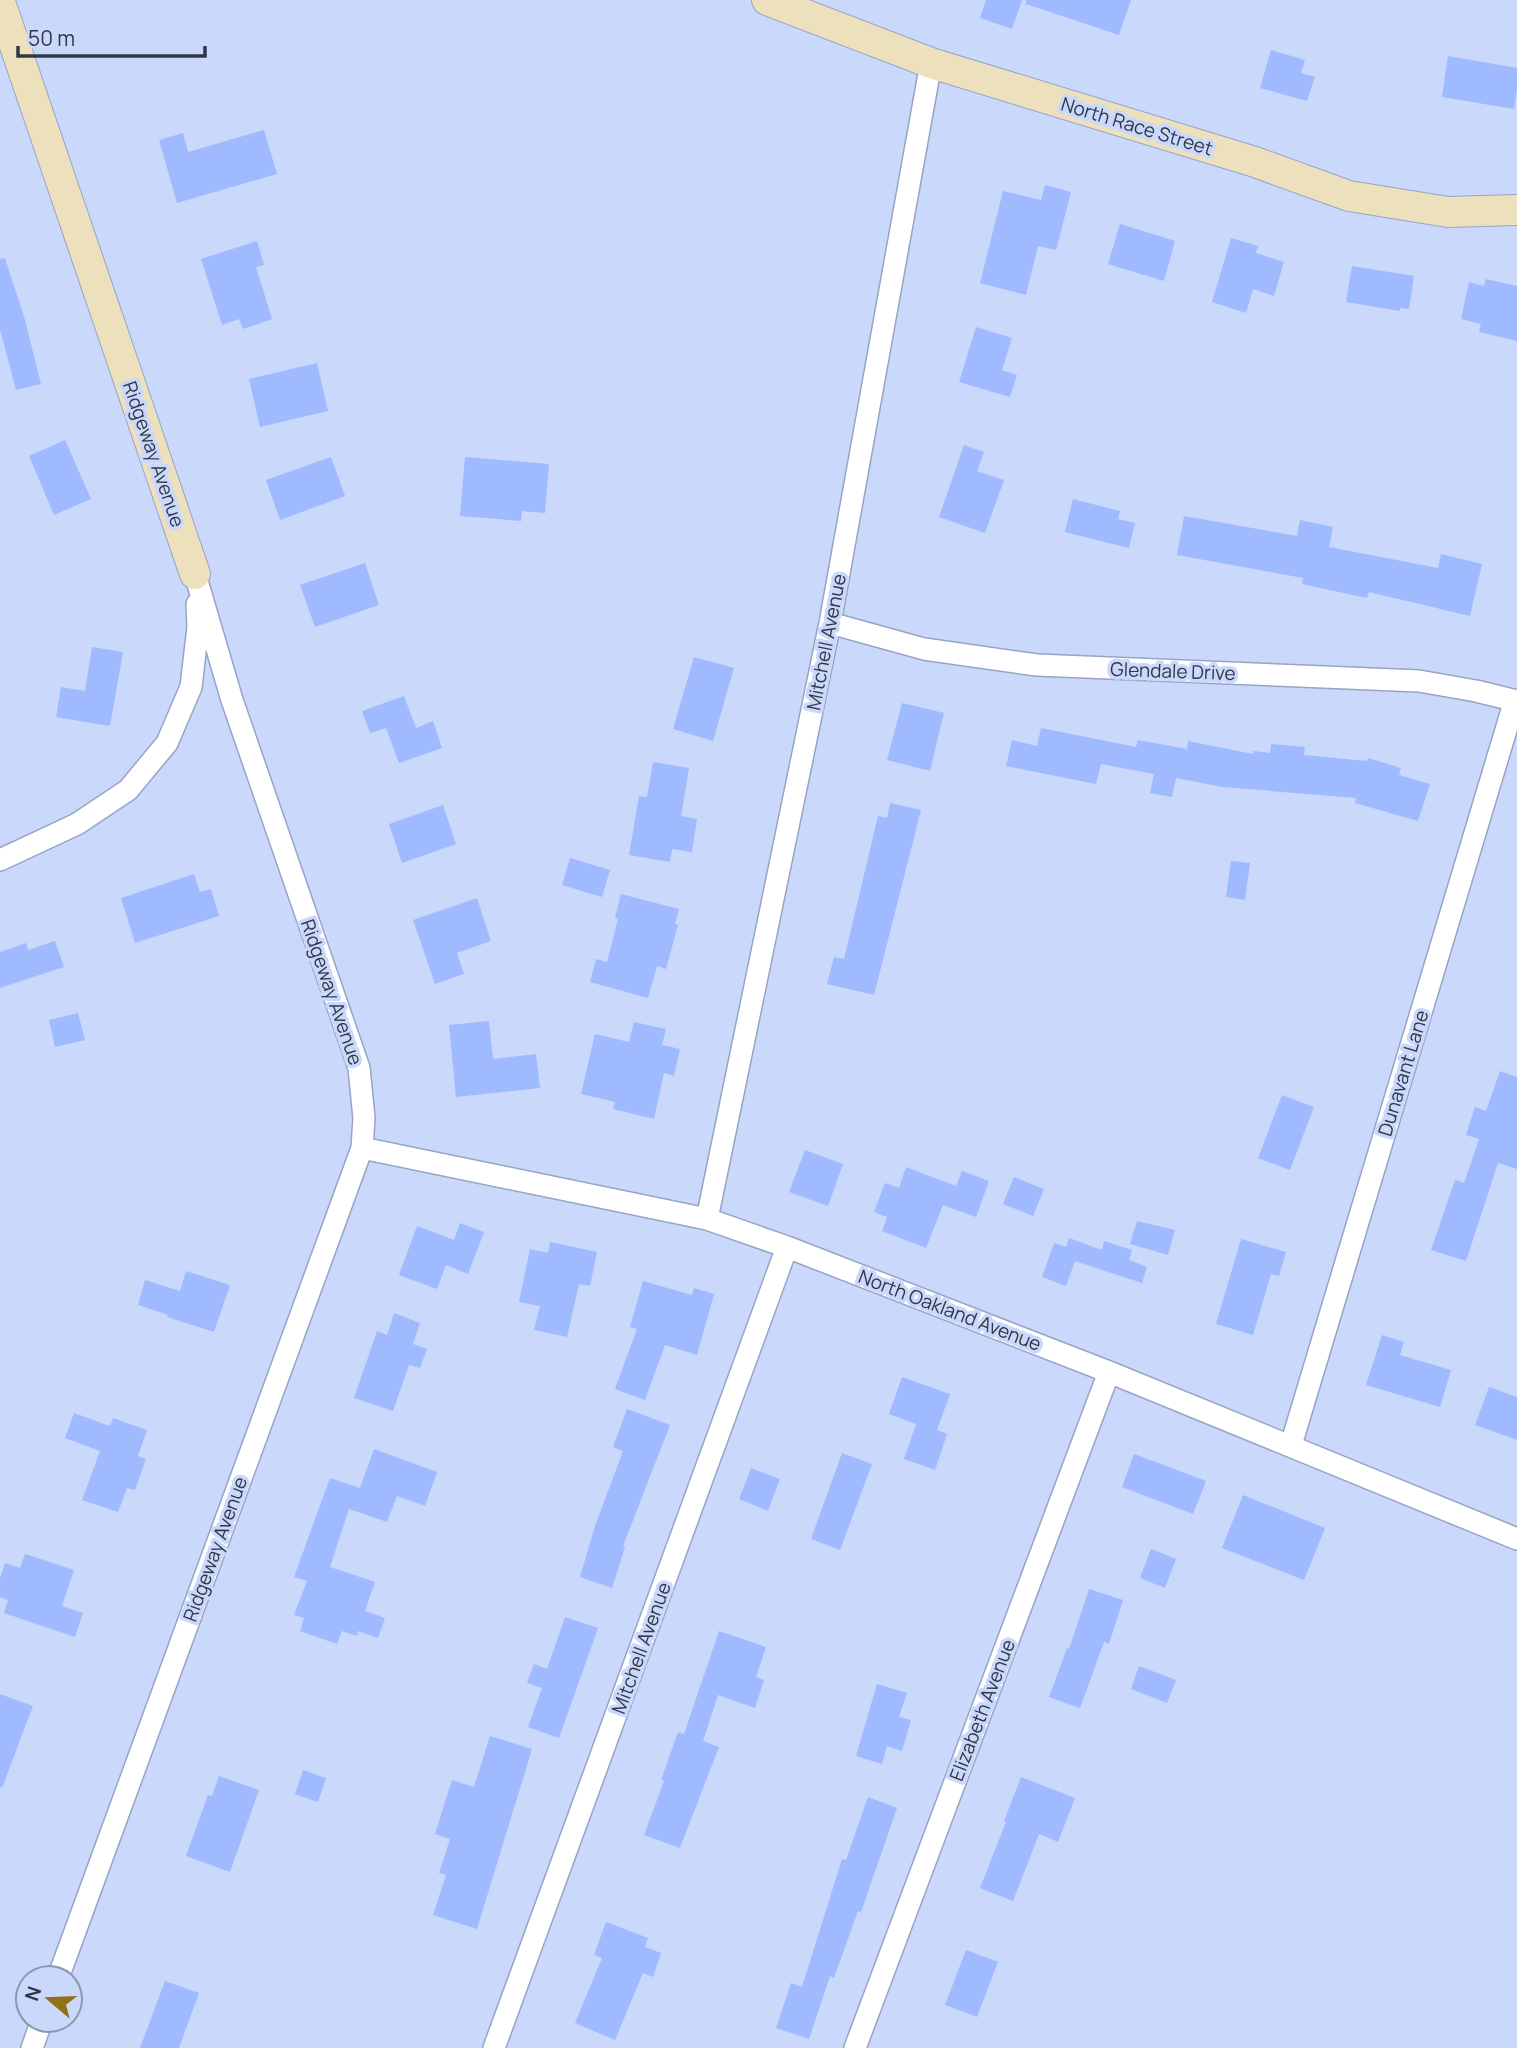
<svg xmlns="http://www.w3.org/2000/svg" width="1517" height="2048" viewBox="0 0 1517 2048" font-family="Manrope,sans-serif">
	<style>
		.building { fill: #9fbafe }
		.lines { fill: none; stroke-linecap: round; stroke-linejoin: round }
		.street-casing { stroke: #97a4c6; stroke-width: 24 }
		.secondary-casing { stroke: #97a4c6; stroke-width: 32 }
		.street { stroke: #fff; stroke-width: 21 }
		.secondary { stroke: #ede0bc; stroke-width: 30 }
		.labels { text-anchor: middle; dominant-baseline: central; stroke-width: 7; stroke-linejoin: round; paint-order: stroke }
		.street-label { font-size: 19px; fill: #313744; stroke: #c9d8fb }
	</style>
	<rect width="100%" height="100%" fill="#c9d8fb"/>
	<!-- building -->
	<path class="building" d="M 986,0 L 1022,0 L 1012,29 L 980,18 Z
		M 1026,0 L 1131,0 L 1119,35 L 1026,4 Z
		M 1271,50 L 1305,60 L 1301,73 L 1315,77 L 1307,101 L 1260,88 Z
		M 1448,56 L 1517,68 L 1517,90 L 1514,109 L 1442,97 Z
		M 264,130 L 277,174 L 177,203 L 159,140 L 183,133 L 188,152 Z
		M 1045,185 L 1071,192 L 1056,250 L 1038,246 L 1026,295 L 980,283 L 1003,191 L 1041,200 Z
		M 1120,224 L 1175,241 L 1164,281 L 1108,264 Z
		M 1231,238 L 1258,246 L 1256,253 L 1284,262 L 1274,296 L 1253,289 L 1246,313 L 1212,302 Z
		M 257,241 L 264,265 L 256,267 L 272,319 L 243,329 L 239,319 L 222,325 L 201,259 Z
		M 5,258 L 25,320 L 41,384 L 16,390 L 0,329 L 0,259 Z
		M 1352,266 L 1414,276 L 1409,309 L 1400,308 L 1400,311 L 1346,302 Z
		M 1486,279 L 1517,286 L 1517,341 L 1479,332 L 1481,324 L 1461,319 L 1469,282 L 1484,286 Z
		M 976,327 L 1012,338 L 1002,370 L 1017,375 L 1010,397 L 959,382 Z
		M 317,363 L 328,411 L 260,427 L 249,379 Z
		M 65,440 L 91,499 L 54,515 L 29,456 Z
		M 964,445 L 984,452 L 977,471 L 1004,480 L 985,533 L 939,517 Z
		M 331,457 L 345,496 L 280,520 L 266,480 Z
		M 465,457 L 549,464 L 545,513 L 522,511 L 521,521 L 460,516 Z
		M 1073,499 L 1120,511 L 1118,519 L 1135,523 L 1129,548 L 1065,532 Z
		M 1184,516 L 1297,536 L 1300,520 L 1333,527 L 1329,547 L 1438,568 L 1441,554 L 1482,564 L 1470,616 L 1369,592 L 1367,598 L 1302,584 L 1303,578 L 1177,555 Z
		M 365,563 L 379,605 L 315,627 L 300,585 Z
		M 92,647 L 123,652 L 110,726 L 56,717 L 61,687 L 85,691 Z
		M 694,657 L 734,668 L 713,741 L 673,729 Z
		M 404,696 L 416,728 L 433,721 L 442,748 L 399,763 L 386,728 L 370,733 L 362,711 Z
		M 902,703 L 944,713 L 930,771 L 887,760 Z
		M 1041,728 L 1136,747 L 1138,740 L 1187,749 L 1188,741 L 1253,754 L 1254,751 L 1270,753 L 1271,744 L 1305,747 L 1304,755 L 1367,761 L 1368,758 L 1401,768 L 1399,775 L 1430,784 L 1418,821 L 1355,803 L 1356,798 L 1223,787 L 1176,778 L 1172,797 L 1150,793 L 1154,774 L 1101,764 L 1096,784 L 1006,766 L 1012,740 L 1037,746 Z
		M 653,762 L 689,768 L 681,816 L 697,819 L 692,852 L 672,849 L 670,862 L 629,855 L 639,796 L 647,797 Z
		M 890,803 L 921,810 L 874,995 L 827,984 L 834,957 L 844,959 L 878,816 L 887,818 Z
		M 443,805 L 456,844 L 402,863 L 389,824 Z
		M 570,858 L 610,870 L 602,897 L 562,885 Z
		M 1231,861 L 1250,863 L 1245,900 L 1226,897 Z
		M 194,874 L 200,892 L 211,889 L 219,916 L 135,943 L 121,898 Z
		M 621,894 L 679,909 L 675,924 L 678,925 L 666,969 L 657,966 L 648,998 L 590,982 L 596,959 L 607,962 L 618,919 L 615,918 Z
		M 477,898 L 491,941 L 457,953 L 464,974 L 435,984 L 413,920 Z
		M 55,941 L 64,967 L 0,988 L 0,952 L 26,943 L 28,950 Z
		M 78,1013 L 85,1040 L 55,1047 L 49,1020 Z
		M 489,1021 L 493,1059 L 536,1054 L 540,1088 L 456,1097 L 449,1025 Z
		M 634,1022 L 666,1029 L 662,1045 L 680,1049 L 674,1076 L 664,1073 L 654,1119 L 613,1109 L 615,1102 L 581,1094 L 595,1034 L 629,1042 Z
		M 1500,1071 L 1517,1077 L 1517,1169 L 1498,1163 L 1466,1261 L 1431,1250 L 1455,1180 L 1464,1183 L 1479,1139 L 1466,1135 L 1475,1107 L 1486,1111 Z
		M 1282,1095 L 1314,1107 L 1290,1170 L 1258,1158 Z
		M 805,1150 L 843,1164 L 828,1206 L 789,1192 Z
		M 906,1167 L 956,1186 L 962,1171 L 989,1181 L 976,1217 L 943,1205 L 926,1248 L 882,1231 L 887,1217 L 874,1212 L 885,1183 L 899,1188 Z
		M 1014,1177 L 1044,1189 L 1033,1216 L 1003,1204 Z
		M 1137,1221 L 1175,1230 L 1168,1255 L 1130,1244 Z
		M 460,1223 L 484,1232 L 468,1274 L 446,1265 L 437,1289 L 399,1275 L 417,1226 L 454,1240 Z
		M 1069,1238 L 1102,1250 L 1104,1241 L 1132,1250 L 1129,1260 L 1147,1267 L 1142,1283 L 1075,1261 L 1066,1286 L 1042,1277 L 1054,1243 L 1066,1247 Z
		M 1241,1239 L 1286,1252 L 1279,1276 L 1271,1274 L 1253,1335 L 1216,1324 Z
		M 550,1242 L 597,1252 L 590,1286 L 579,1284 L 567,1337 L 534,1330 L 540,1306 L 519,1302 L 530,1249 L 548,1253 Z
		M 186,1271 L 230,1285 L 214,1332 L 167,1317 L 168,1315 L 138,1305 L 145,1280 L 180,1291 Z
		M 643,1281 L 692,1295 L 694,1288 L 714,1294 L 697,1355 L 665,1345 L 645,1400 L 615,1389 L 637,1329 L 630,1327 Z
		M 394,1313 L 420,1323 L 413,1344 L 427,1349 L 420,1368 L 409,1365 L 393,1411 L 354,1398 L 377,1331 L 387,1335 Z
		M 1382,1335 L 1404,1342 L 1400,1355 L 1451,1370 L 1440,1407 L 1366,1385 Z
		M 902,1377 L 950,1394 L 937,1430 L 947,1434 L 935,1470 L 904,1459 L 916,1424 L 889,1414 Z
		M 1489,1387 L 1517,1397 L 1517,1440 L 1475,1425 Z
		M 627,1409 L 670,1425 L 623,1546 L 625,1547 L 612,1588 L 580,1577 L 595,1526 L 623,1451 L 613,1447 Z
		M 74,1413 L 110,1426 L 113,1418 L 147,1430 L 138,1456 L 146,1459 L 135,1490 L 127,1488 L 118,1512 L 82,1500 L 100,1451 L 65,1438 Z
		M 374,1449 L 437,1472 L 425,1506 L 397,1496 L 387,1522 L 349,1509 L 330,1567 L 375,1582 L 365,1611 L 385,1618 L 378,1638 L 358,1631 L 357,1636 L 342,1631 L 337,1644 L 300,1631 L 304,1618 L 294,1615 L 307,1581 L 294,1577 L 330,1478 L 360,1488 Z
		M 842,1453 L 872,1464 L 840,1550 L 811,1539 Z
		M 1134,1454 L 1206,1481 L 1193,1514 L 1122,1487 Z
		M 751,1468 L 780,1479 L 768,1511 L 739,1499 Z
		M 1243,1495 L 1325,1528 L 1304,1580 L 1222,1548 Z
		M 1151,1549 L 1176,1559 L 1165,1588 L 1140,1578 Z
		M 25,1554 L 74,1570 L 62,1606 L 83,1613 L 75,1637 L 4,1613 L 8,1600 L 0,1597 L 0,1578 L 5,1563 L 20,1568 Z
		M 1089,1589 L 1123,1600 L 1109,1644 L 1104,1642 L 1080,1708 L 1049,1697 L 1067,1648 L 1069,1649 Z
		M 565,1617 L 598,1628 L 559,1738 L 528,1727 L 542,1688 L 527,1683 L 534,1664 L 547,1669 Z
		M 719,1631 L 766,1647 L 756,1677 L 764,1680 L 755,1708 L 718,1695 L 703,1741 L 719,1747 L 680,1848 L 644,1835 L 664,1781 L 661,1780 L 678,1732 L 684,1734 Z
		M 1139,1666 L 1176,1680 L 1167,1703 L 1131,1689 Z
		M 877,1684 L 907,1693 L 899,1717 L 911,1720 L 902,1751 L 887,1746 L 882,1764 L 856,1756 Z
		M 0,1694 L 33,1706 L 2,1788 L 0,1787 Z
		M 490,1736 L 532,1749 L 477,1929 L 433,1915 L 446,1875 L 439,1873 L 450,1839 L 435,1834 L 452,1780 L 474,1787 Z
		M 303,1770 L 326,1778 L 318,1802 L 295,1794 Z
		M 219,1776 L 259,1790 L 230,1872 L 186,1856 L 208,1795 L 212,1796 Z
		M 1021,1777 L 1075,1798 L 1058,1842 L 1039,1834 L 1013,1901 L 980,1888 L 1006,1822 L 1004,1821 Z
		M 868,1797 L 897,1808 L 861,1912 L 858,1911 L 834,1978 L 830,1976 L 809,2039 L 776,2028 L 791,1983 L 802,1987 L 842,1859 L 846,1860 Z
		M 606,1922 L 648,1938 L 645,1947 L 661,1953 L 653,1977 L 643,1973 L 615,2040 L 575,2023 L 602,1958 L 594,1955 Z
		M 966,1950 L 998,1962 L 977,2017 L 945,2005 Z
		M 165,1981 L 199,1993 L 179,2048 L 140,2048 Z"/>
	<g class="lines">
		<defs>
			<path id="street" d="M 830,623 L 924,649 L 1037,665 L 1419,681 L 1476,691 L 1517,701
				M 0,860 L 77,824 L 128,790 L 167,743 L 191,687 L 198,627 L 197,604
				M 362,1148 L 707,1219 L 787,1247 L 1109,1372 L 1517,1539
				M 707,1219 L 830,623 L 931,63
				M 1291,1445 L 1515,700
				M 58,1978 L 362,1148 L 364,1118 L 359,1068 L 232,700 L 195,574
				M 32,2048 L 42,2020
				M 494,2048 L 787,1247
				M 855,2048 L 1109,1372"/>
			<path id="secondary" d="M 767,0 L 931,63 L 1255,162 L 1349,196 L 1448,212 L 1517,210
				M 0,2 L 195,574"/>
		</defs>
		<!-- street casing -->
		<use href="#street" class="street-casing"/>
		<!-- secondary casing -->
		<use href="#secondary" class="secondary-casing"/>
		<!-- street -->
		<use href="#street" class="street"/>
		<!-- secondary -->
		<use href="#secondary" class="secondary"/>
	</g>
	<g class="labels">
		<!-- street labels -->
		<g class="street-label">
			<text transform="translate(1137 126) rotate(17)">North Race Street</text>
			<text transform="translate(154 454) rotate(71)">Ridgeway Avenue</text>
			<text transform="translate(826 642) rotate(-79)">Mitchell Avenue</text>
			<text transform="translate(1173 671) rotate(2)">Glendale Drive</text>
			<text transform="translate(332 992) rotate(71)">Ridgeway Avenue</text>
			<text transform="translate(1403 1073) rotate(-73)">Dunavant Lane</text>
			<text transform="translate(950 1310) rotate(21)">North Oakland Avenue</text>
			<text transform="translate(215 1549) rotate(-70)">Ridgeway Avenue</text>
			<text transform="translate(641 1648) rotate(-70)">Mitchell Avenue</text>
			<text transform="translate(982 1710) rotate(-69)">Elizabeth Avenue</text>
		</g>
	</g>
	<!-- north arrow -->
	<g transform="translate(49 1999) rotate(289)"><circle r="33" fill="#c9d8fb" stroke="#8c98b2" stroke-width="2"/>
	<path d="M0-5L12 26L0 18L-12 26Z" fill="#907116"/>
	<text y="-10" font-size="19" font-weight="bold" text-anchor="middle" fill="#313744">N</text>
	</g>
	<!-- scale -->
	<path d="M18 46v10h187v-10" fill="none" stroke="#313744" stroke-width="3.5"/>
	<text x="28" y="46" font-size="21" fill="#313744" stroke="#c9d8fb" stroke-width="5" paint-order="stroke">50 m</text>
</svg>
